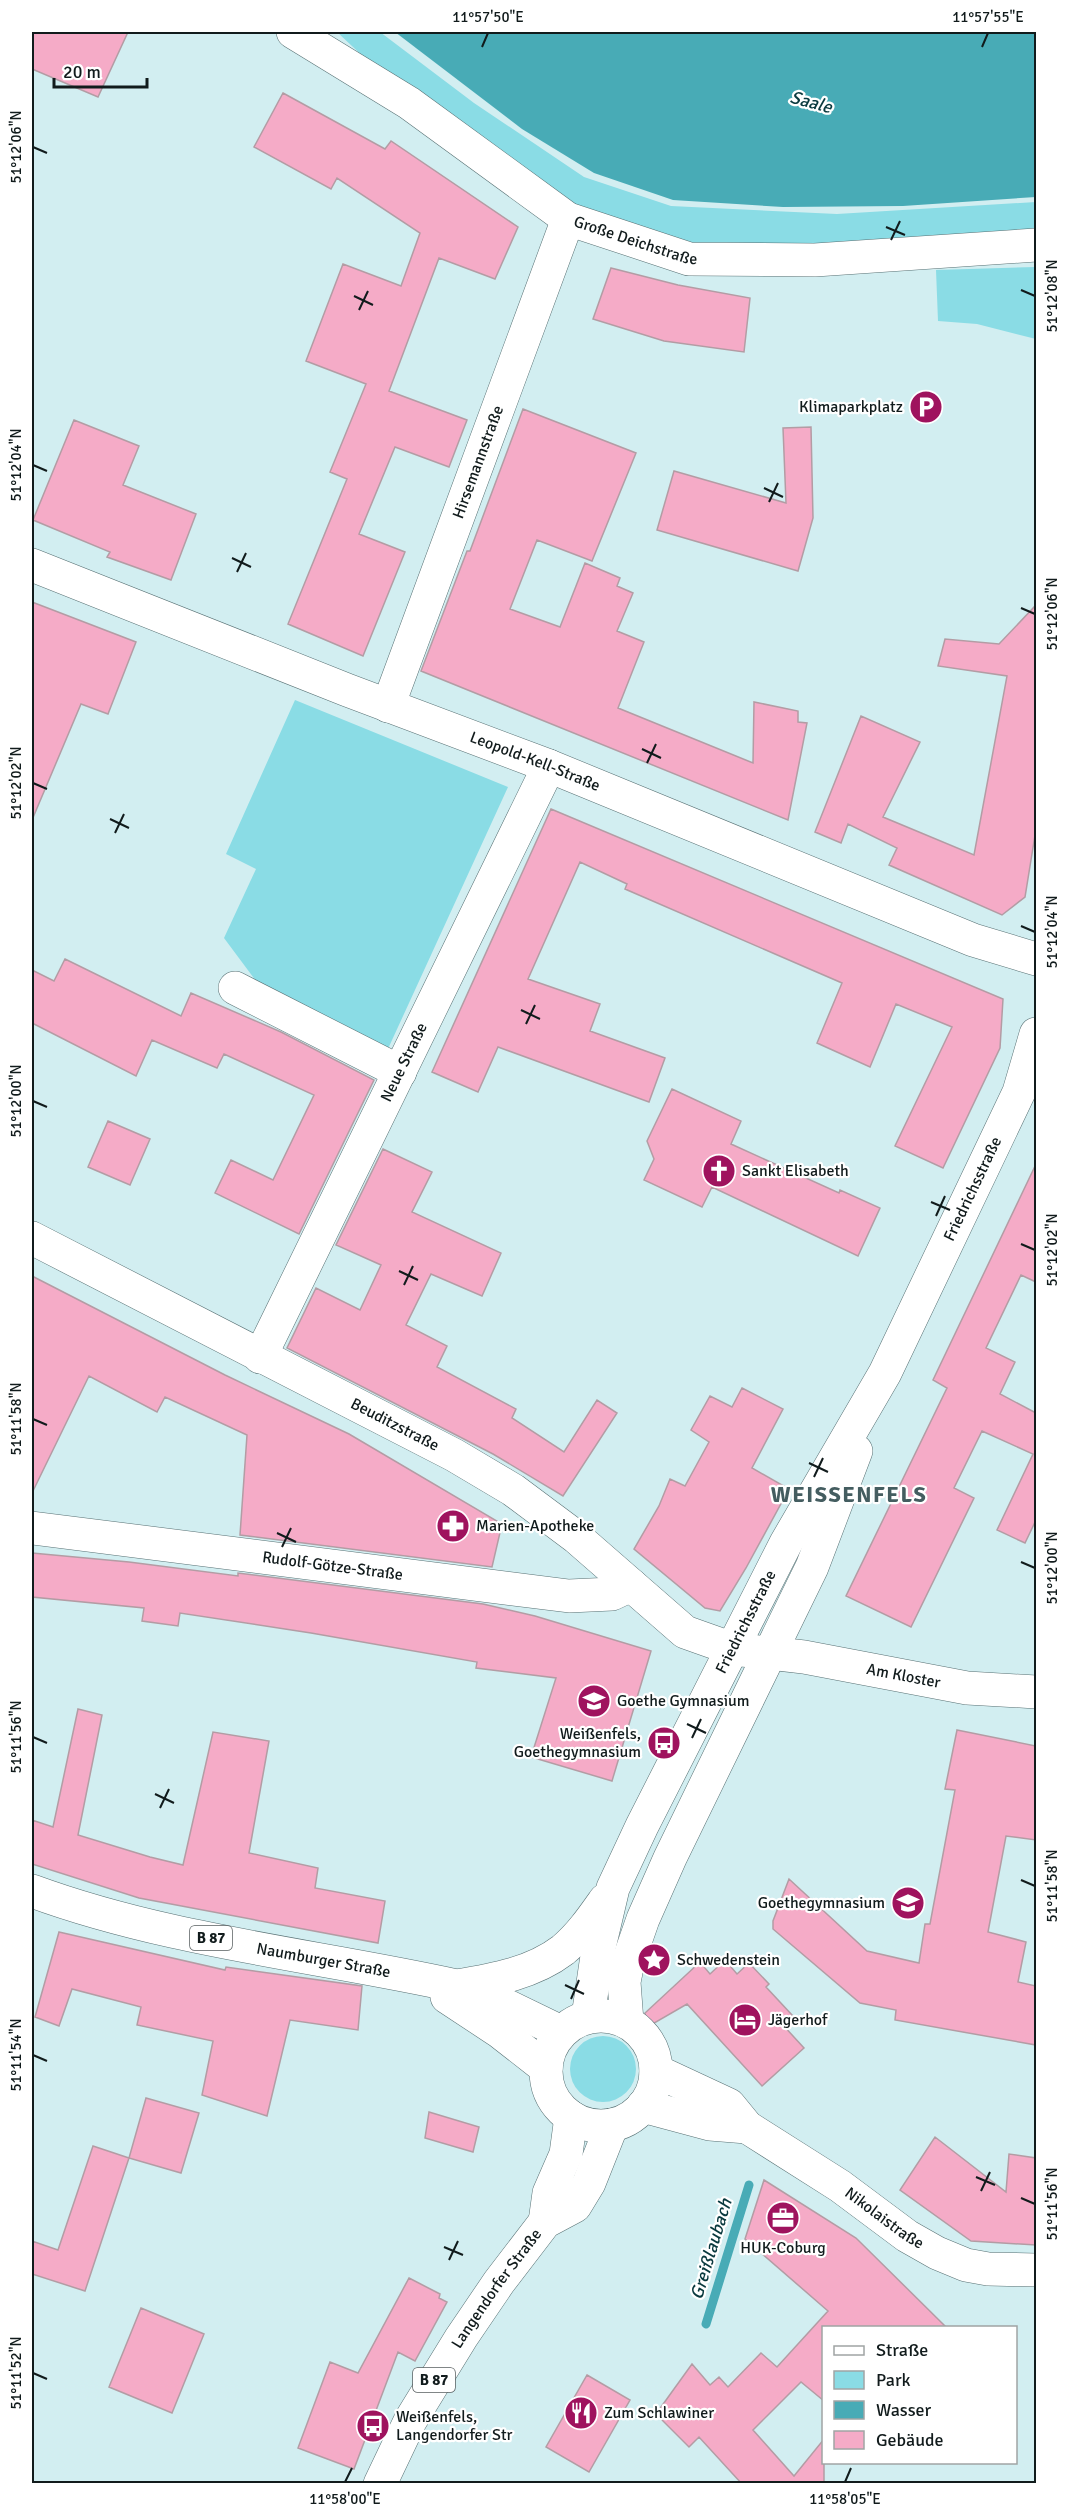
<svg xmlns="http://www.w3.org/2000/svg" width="1068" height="2515" viewBox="0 0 1068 2515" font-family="Signika,sans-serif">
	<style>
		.green { fill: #8adce5 }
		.water { fill: #48abb6 }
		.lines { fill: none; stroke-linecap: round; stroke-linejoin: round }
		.stream { stroke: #48abb6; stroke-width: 9 }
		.building { fill: #f5abc7; stroke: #b39ca4; stroke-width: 1.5 }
		.street-casing { stroke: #587174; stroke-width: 34 }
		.secondary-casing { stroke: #587174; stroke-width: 34 }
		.primary-casing { stroke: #587174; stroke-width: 34 }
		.street { stroke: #fff; stroke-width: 33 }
		.secondary { stroke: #fff; stroke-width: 33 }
		.primary { stroke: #fff; stroke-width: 33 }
		.ticks { fill: none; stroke: #111b1c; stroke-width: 2 }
		.labels { text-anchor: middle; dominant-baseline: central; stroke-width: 4.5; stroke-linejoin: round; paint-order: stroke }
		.shield { fill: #fff; stroke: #585f60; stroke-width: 1.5 }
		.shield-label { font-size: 15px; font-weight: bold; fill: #111b1c }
		.street-label { font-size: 16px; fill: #111b1c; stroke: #fff }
		.poi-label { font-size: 16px; fill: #111b1c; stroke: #fff; text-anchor: start }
		.water-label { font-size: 18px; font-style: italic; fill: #09393e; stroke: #fff }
		.district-label { font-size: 22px; font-weight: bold; letter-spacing: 1.5px; fill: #445d60; stroke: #fff }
		.neatline { fill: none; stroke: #111b1c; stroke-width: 2 }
		.ticks-label { font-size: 15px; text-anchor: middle; fill: #111b1c }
	</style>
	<rect width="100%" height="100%" fill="#d2eef1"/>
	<!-- green -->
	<path class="green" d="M 337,32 L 380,32 L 474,103 L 584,177 L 671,206 L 837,214 L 1036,202 L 1036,242 L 681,246 L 564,212 L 384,76 Z
		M 1036,267 L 1036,339 L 977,324 L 938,321 L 936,270 Z
		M 295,700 L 508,787 L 387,1051 L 259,985 L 224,938 L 256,869 L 226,854 Z
		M570 2069a33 33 0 1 1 66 0a33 33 0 1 1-66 0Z"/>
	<!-- water -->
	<path class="water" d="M 395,32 L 1036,32 L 1036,197 L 903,206 L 783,207 L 673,200 L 594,173 L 522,129 Z"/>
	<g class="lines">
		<!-- stream -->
		<path class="stream" d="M 706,2324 L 749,2185"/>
	</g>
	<!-- building -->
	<path class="building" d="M 32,32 L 128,32 L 98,97 L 32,69 Z
		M 283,93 L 385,149 L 391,141 L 518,227 L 495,279 L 439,258 L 389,391 L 467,420 L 449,467 L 395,447 L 359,534 L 405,552 L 363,656 L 288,624 L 347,479 L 330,472 L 366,384 L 306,361 L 343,264 L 401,286 L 420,233 L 337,178 L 331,189 L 254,147 Z
		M 611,268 L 678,285 L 750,298 L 744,352 L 664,341 L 593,319 Z
		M 523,409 L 636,453 L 592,561 L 537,540 L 510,609 L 560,627 L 585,563 L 620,578 L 617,586 L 633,593 L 617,631 L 644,642 L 618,708 L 753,763 L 754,702 L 798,711 L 798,722 L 807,723 L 788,820 L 421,671 L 467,551 L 470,551 Z
		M 74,420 L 139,446 L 123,485 L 196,514 L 171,580 L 107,557 L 110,552 L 33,520 Z
		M 811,427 L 813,518 L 798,571 L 657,530 L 674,471 L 786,503 L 783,428 Z
		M 32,602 L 136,642 L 108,714 L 81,704 L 32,820 Z
		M 1036,605 L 1036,829 L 1025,897 L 1002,915 L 889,865 L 897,848 L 848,824 L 841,843 L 815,832 L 861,716 L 920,742 L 883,817 L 974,855 L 1007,676 L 938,666 L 945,639 L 999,644 Z
		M 551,809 L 1003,999 L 1000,1048 L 943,1168 L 895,1146 L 952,1027 L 896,1004 L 870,1067 L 817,1043 L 842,983 L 625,889 L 627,884 L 580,862 L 528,979 L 600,1004 L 590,1031 L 665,1058 L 649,1102 L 498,1047 L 478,1092 L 432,1072 Z
		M 65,959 L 181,1016 L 191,993 L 281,1032 L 374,1080 L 299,1234 L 215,1193 L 231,1160 L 273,1180 L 314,1095 L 224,1054 L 217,1068 L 152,1040 L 136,1076 L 32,1023 L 32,970 L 54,981 Z
		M 672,1089 L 741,1121 L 731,1144 L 839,1193 L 840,1190 L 880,1208 L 858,1256 L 712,1187 L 702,1207 L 644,1180 L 654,1159 L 647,1141 Z
		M 108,1121 L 150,1139 L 130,1185 L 88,1167 Z
		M 383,1149 L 432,1172 L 412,1212 L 501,1253 L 482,1296 L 431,1274 L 406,1325 L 447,1346 L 437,1367 L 516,1409 L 512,1418 L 564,1452 L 597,1400 L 617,1413 L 563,1496 L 493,1454 L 287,1348 L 316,1288 L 360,1310 L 381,1265 L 336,1245 Z
		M 1036,1164 L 1036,1282 L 1021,1275 L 986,1348 L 1015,1362 L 1000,1394 L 1036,1413 L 1036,1520 L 1025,1543 L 997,1530 L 1033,1454 L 982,1431 L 954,1488 L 974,1498 L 911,1627 L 846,1596 L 947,1388 L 933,1380 Z
		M 32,1276 L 225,1375 L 349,1434 L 502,1524 L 492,1567 L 240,1535 L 247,1435 L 165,1397 L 157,1412 L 89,1376 L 32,1493 Z
		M 742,1388 L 783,1409 L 752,1468 L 789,1489 L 746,1568 L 720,1611 L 705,1608 L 634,1549 L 659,1506 L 670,1479 L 685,1486 L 709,1442 L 691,1430 L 710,1396 L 732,1407 Z
		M 32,1553 L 129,1562 L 238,1576 L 238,1573 L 483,1604 L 535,1616 L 651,1651 L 612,1781 L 531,1757 L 556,1678 L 476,1668 L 477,1662 L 311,1633 L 180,1613 L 178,1626 L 142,1621 L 144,1608 L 32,1597 Z
		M 78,1709 L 102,1715 L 78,1835 L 150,1857 L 183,1865 L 213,1732 L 269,1741 L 249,1853 L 318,1868 L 315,1888 L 385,1901 L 378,1943 L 139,1898 L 32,1864 L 32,1820 L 53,1827 Z
		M 957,1730 L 1036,1746 L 1036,1840 L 1006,1836 L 988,1932 L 1026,1942 L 1018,1982 L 1036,1986 L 1036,2045 L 895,2020 L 896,2010 L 860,2003 L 773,1929 L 773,1921 L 789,1879 L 867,1951 L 919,1963 L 925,1924 L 930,1924 L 955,1790 L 945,1789 Z
		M 59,1932 L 225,1970 L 226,1967 L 362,1986 L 358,2030 L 290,2020 L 267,2116 L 202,2095 L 213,2041 L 137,2025 L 141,2007 L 72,1989 L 59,2026 L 35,2017 Z
		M 725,1960 L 737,1974 L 749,1963 L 769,1984 L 766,1987 L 792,2015 L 782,2024 L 804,2048 L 762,2086 L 687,2004 L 644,2029 L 645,2013 L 700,1962 L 710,1974 Z
		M 146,2098 L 199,2113 L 181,2173 L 129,2158 Z
		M 429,2112 L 479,2127 L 473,2152 L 425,2138 Z
		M 935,2137 L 1006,2192 L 1009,2154 L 1036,2158 L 1036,2245 L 971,2241 L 900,2190 Z
		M 93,2146 L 129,2158 L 85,2291 L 32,2274 L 32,2241 L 58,2250 Z
		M 764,2180 L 856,2238 L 947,2328 L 824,2328 L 824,2401 L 801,2382 L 753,2430 L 794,2476 L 824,2439 L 824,2484 L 742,2484 L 699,2437 L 689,2447 L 656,2414 L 692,2364 L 710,2385 L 719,2377 L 728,2387 L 761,2353 L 777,2367 L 828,2311 L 745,2239 Z
		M 409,2278 L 440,2294 L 439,2298 L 447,2302 L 415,2361 L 398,2352 L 354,2469 L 298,2448 L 330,2362 L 358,2373 Z
		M 141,2308 L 204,2334 L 172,2413 L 109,2387 Z
		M 587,2375 L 630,2400 L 589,2472 L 546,2447 Z"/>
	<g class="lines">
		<defs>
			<g id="street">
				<path id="s1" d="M 293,32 L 409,103 L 568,219 L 689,259 L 815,260 L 1036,245"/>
				<path id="s2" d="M 32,565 L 347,690 L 549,766 L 973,940 L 1036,959"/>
				<path id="s3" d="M 388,706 L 568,219"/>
				<path d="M 235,988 L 400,1072"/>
				<path id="s4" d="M 32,1238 L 454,1455 L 513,1490 L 576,1537 L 685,1632 L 699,1637 L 733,1649 L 804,1657 L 967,1688 L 1036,1692"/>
				<path id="s5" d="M 260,1357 L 549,766"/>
				<path id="s6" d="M 32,1528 L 569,1596 L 612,1594 L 631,1585"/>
			</g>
			<g id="secondary">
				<path d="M 457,1986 C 494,1980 533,1973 563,1950 C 580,1936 593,1917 605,1900"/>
				<path id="s7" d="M 588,2017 L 597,1956 L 613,1888 L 642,1826 L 786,1543 L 885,1373 L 1019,1092 L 1036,1034"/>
				<path d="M 627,2022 L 624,1982 L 628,1962 L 643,1919 L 670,1858 L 812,1567 L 856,1451"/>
				<path id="s8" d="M 656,2071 L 729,2105 L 747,2127 L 840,2186 L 907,2236 L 937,2253 L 966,2265 L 988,2269 L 1036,2270"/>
				<path d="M 643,2106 L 710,2124 L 747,2127"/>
			</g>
			<g id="primary">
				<path id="s9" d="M 32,1891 C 168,1941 316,1955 457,1986 L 497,2001 L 561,2032"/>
				<path d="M 447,1997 L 500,2032 L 546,2068"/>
				<circle cx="601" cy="2071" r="55"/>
				<path d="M 545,2222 L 549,2193 L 566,2154 L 571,2117"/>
				<path id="s10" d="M 380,2484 L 410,2421 L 461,2338 L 499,2282 L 545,2222 L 575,2206 L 589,2183 L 612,2125"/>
			</g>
		</defs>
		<!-- street casing -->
		<use href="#street" class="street-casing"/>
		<!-- secondary casing -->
		<use href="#secondary" class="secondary-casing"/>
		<!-- primary casing -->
		<use href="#primary" class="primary-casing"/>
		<!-- street -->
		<use href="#street" class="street"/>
		<!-- secondary -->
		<use href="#secondary" class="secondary"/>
		<!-- primary -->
		<use href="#primary" class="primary"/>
	</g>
	<!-- ticks -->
	<path class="ticks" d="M 482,47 L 488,33M 982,47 L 988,33M 33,147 L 47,153M 886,227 L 905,235M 891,240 L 900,221M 1021,290 L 1035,296M 354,296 L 373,305M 359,310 L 368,291M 33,465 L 47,471M 764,488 L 783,497M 769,502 L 778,483M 232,558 L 251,567M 237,572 L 246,553M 1021,608 L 1035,614M 642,749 L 661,758M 647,763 L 656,744M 33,783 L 47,789M 110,819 L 129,828M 115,833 L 124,814M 1021,926 L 1035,932M 521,1010 L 540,1019M 526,1024 L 535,1005M 33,1101 L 47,1107M 931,1202 L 950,1210M 936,1216 L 945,1196M 1021,1244 L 1035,1250M 399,1271 L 418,1280M 404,1285 L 413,1266M 33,1419 L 47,1425M 809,1463 L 828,1472M 814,1477 L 823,1458M 277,1533 L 296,1542M 282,1547 L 291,1528M 1021,1562 L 1035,1568M 687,1724 L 706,1733M 33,1737 L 47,1743M 692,1738 L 701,1719M 155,1794 L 174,1803M 160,1808 L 169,1789M 1021,1880 L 1035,1886M 565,1985 L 584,1994M 571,1999 L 579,1980M 33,2055 L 47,2061M 976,2177 L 995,2185M 981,2191 L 990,2172M 1021,2198 L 1035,2204M 444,2247 L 463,2255M 449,2260 L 458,2241M 33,2373 L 47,2379M 345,2482 L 352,2468M 845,2482 L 851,2468"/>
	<!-- icons -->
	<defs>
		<symbol id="parking-disc" viewBox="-11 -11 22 22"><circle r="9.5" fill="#9f135e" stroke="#fff"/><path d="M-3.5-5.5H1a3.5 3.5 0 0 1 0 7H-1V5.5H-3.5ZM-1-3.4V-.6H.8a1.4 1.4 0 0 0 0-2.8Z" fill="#fff"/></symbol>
		<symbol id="church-disc" viewBox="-11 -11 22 22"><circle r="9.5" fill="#9f135e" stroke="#fff"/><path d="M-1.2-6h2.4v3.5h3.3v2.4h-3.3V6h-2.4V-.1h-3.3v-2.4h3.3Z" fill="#fff"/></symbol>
		<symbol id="pharmacy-disc" viewBox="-11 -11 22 22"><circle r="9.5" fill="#9f135e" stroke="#fff"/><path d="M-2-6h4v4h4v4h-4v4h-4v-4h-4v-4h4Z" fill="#fff"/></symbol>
		<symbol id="school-disc" viewBox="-11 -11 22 22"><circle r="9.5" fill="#9f135e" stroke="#fff"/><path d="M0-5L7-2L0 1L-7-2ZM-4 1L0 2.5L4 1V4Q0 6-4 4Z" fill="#fff"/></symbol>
		<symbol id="bus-disc" viewBox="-11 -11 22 22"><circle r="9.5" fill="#9f135e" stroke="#fff"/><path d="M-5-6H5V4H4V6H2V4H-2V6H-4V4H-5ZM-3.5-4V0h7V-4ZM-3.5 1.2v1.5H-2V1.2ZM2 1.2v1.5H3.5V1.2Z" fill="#fff"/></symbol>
		<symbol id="sight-disc" viewBox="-11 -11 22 22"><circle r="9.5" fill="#9f135e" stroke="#fff"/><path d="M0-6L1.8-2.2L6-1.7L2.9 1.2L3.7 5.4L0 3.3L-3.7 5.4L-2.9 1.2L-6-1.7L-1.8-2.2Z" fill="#fff"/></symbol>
		<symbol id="hotel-disc" viewBox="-11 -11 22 22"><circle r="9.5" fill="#9f135e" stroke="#fff"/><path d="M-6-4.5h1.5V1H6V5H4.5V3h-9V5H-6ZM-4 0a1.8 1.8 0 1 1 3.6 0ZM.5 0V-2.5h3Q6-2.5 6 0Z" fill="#fff"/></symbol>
		<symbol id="office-disc" viewBox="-11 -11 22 22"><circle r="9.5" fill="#9f135e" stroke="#fff"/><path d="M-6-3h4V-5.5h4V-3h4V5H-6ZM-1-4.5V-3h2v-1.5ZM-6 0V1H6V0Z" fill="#fff"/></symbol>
		<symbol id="restaurant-disc" viewBox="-11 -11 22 22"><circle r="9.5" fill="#9f135e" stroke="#fff"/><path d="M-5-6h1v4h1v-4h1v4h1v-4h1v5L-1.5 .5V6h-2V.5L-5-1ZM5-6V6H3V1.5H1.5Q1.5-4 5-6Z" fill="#fff"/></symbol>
	</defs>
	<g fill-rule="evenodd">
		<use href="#parking-disc" x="907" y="388" width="38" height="38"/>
		<use href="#church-disc" x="700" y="1152" width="38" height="38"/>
		<use href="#pharmacy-disc" x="434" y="1507" width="38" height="38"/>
		<use href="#school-disc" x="575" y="1682" width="38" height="38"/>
		<use href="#bus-disc" x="645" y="1724" width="38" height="38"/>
		<use href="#school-disc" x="889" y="1884" width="38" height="38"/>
		<use href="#sight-disc" x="635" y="1941" width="38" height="38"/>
		<use href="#hotel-disc" x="726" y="2001" width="38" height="38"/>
		<use href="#office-disc" x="764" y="2199" width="38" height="38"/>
		<use href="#restaurant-disc" x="562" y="2394" width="38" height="38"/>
		<use href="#bus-disc" x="354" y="2407" width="38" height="38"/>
	</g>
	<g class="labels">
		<!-- shield labels -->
		<g class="shield">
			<rect x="190" y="1926" width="42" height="24" rx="4.5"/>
			<rect x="413" y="2368" width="42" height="24" rx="4.5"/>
		</g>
		<g class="shield-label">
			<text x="211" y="1938">B 87</text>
			<text x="434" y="2380">B 87</text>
		</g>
		<!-- street labels -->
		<g class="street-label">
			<text stroke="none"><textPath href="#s1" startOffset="404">Große Deichstraße</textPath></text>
			<text stroke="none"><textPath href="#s3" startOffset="260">Hirsemannstraße</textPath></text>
			<text stroke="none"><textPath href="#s2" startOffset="540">Leopold-Kell-Straße</textPath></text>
			<text stroke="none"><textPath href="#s5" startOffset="328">Neue Straße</textPath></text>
			<text stroke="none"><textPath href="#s7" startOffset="918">Friedrichsstraße</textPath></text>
			<text stroke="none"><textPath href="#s4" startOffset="408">Beuditzstraße</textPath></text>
			<text stroke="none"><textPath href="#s6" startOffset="303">Rudolf-Götze-Straße</textPath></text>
			<text stroke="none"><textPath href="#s7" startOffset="429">Friedrichsstraße</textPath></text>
			<text stroke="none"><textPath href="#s4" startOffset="990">Am Kloster</textPath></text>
			<text stroke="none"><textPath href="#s9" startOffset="300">Naumburger Straße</textPath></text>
			<text stroke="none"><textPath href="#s8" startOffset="274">Nikolaistraße</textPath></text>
			<text stroke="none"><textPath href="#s10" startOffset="228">Langendorfer Straße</textPath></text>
		</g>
		<!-- poi labels -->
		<g class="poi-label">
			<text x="903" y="407" text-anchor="end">Klimaparkplatz</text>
			<text x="742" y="1171">Sankt Elisabeth</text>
			<text x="476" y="1526">Marien-Apotheke</text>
			<text x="617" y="1701">Goethe Gymnasium</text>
			<text x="641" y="1734" text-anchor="end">Weißenfels,<tspan x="641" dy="18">Goethegymnasium</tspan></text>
			<text x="885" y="1903" text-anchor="end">Goethegymnasium</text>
			<text x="677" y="1960">Schwedenstein</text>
			<text x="768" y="2020">Jägerhof</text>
			<text x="783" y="2248" text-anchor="middle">HUK-Coburg</text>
			<text x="604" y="2413">Zum Schlawiner</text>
			<text x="396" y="2417">Weißenfels,<tspan x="396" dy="18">Langendorfer Str</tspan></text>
		</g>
		<!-- water labels -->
		<g class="water-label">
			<text transform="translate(811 102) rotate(15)">Saale</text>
			<text transform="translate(711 2249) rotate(-73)">Greißlaubach</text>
		</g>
		<!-- district labels -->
		<g class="district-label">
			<text x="849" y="1494">WEISSENFELS</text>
		</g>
	</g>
	<!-- border -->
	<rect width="1068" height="2515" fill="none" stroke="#ffffff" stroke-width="66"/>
	<!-- legend -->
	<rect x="822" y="2326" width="195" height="138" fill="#ffffff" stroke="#a0a4a4" stroke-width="1.5"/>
	<rect x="834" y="2346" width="30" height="9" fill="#ffffff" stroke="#a0a4a4" stroke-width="1.5"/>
	<text x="876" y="2356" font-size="18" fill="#111b1c">Straße</text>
	<rect x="834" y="2371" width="30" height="18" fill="#8adce5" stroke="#a0a4a4" stroke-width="1.5"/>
	<text x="876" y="2386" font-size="18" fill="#111b1c">Park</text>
	<rect x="834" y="2401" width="30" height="18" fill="#48abb6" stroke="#a0a4a4" stroke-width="1.5"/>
	<text x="876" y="2416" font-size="18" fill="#111b1c">Wasser</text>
	<rect x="834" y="2431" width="30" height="18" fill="#f5abc7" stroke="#a0a4a4" stroke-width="1.5"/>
	<text x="876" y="2446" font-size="18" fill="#111b1c">Gebäude</text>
	<!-- scale -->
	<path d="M54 78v9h93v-9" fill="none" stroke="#111b1c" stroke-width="3"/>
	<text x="63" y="78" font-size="18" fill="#111b1c" stroke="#ffffff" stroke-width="4.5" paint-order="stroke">20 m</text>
	<rect x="33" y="33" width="1002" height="2449" class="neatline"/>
	<g class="ticks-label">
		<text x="488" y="22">11°57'50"E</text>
		<text x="988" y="22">11°57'55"E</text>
		<text transform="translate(16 147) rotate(-90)" y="5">51°12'06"N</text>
		<text transform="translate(1052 296) rotate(-90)" y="5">51°12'08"N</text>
		<text transform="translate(16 465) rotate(-90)" y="5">51°12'04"N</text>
		<text transform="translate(1052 614) rotate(-90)" y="5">51°12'06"N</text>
		<text transform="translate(16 783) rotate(-90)" y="5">51°12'02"N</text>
		<text transform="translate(1052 932) rotate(-90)" y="5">51°12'04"N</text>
		<text transform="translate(16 1101) rotate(-90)" y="5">51°12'00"N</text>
		<text transform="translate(1052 1250) rotate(-90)" y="5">51°12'02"N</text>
		<text transform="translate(16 1419) rotate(-90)" y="5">51°11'58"N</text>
		<text transform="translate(1052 1568) rotate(-90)" y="5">51°12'00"N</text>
		<text transform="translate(16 1737) rotate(-90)" y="5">51°11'56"N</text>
		<text transform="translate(1052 1886) rotate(-90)" y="5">51°11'58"N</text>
		<text transform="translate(16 2055) rotate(-90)" y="5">51°11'54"N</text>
		<text transform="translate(1052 2204) rotate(-90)" y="5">51°11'56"N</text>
		<text transform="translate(16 2373) rotate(-90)" y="5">51°11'52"N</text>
		<text x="345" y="2504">11°58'00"E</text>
		<text x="845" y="2504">11°58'05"E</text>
	</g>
</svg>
